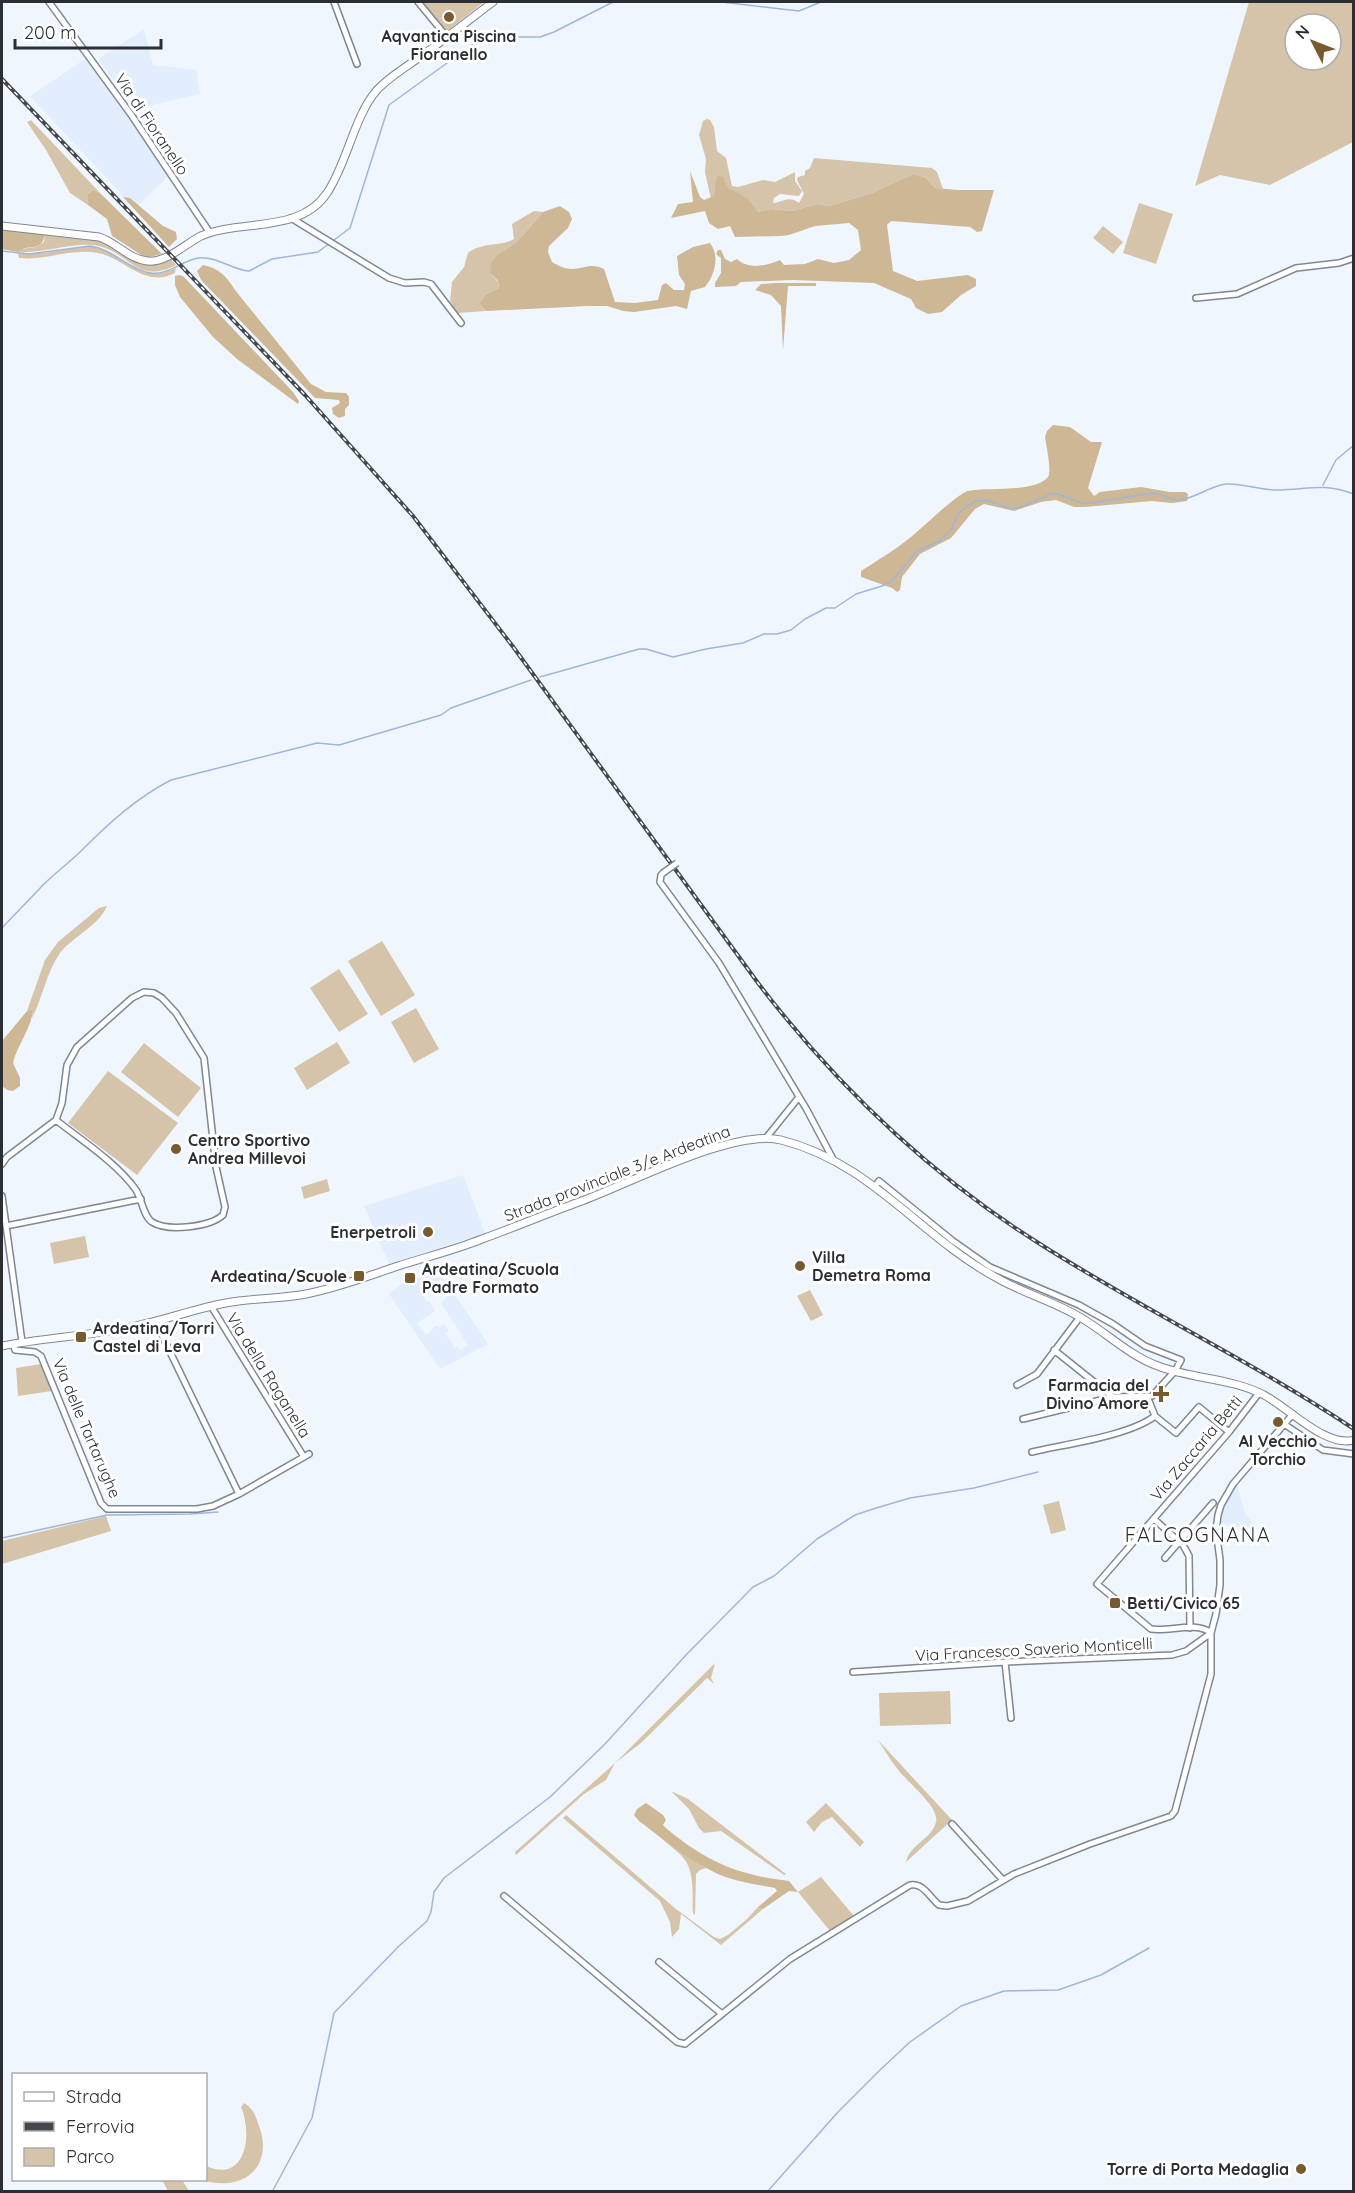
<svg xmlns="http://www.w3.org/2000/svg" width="1355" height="2193" viewBox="0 0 1355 2193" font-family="Quicksand,sans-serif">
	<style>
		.built { fill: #e2edfd; fill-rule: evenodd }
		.green { fill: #d5c4aa; fill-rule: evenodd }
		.forest { fill: #ceb795 }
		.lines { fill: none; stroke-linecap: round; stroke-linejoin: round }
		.stream { stroke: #a1b5d7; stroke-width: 1.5 }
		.street-casing { stroke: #7f8794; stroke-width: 8 }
		.secondary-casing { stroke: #7f8794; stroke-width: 9 }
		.street { stroke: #fff; stroke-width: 5 }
		.secondary { stroke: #fff; stroke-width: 7 }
		.rail-casing { stroke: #44484d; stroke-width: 4 }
		.rail { stroke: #fff; stroke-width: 1.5; stroke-dasharray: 4.5; stroke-linecap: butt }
		.street-bridge-casing { stroke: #7f8794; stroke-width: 8; stroke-linecap: butt }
		.street-bridge { stroke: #fff; stroke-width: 5 }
		.poi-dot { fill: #775a2d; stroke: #fff; stroke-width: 2 }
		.labels { text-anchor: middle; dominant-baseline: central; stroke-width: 6; stroke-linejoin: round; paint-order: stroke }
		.poi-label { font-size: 16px; font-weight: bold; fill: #2b2f34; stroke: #fff; text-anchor: start }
		.street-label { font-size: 16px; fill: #2b2f34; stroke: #fff }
		.quarter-label { font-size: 20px; letter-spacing: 1.5px; fill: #2b2f34; stroke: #fff }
	</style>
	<rect width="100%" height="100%" fill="#f0f6fe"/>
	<!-- built -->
	<path class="built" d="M 144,29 L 153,65 L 196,70 L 200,94 L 135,109 L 98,59 Z
		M 88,57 L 168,176 L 135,209 L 30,96 Z
		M 463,1175 L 485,1233 L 389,1264 L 364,1206 Z
		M 438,1270 L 488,1344 L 440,1369 L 389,1294 L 402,1284 ZM 434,1282 L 439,1295 L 443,1293 L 447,1298 L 441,1303 L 468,1345 L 460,1350 L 458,1346 L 455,1348 L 445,1333 L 449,1331 L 444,1324 L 439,1328 L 437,1325 L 426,1335 L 417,1323 L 435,1311 L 429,1301 L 427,1302 L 420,1289 Z
		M 1237,1485 L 1245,1513 L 1258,1529 L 1219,1525 L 1223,1507 Z"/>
	<!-- green -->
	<path class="green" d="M 420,2 L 484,2 L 446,32 Z
		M 1249,2 L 1353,2 L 1353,142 L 1270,185 L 1220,175 L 1195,186 ZM 1295,24 L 1331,24 L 1331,60 L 1295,60 Z
		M 707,119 L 710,120 L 714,127 L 717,151 L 726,158 L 732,186 L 738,187 L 763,180 L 775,182 L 795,172 L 795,181 L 802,191 L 799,196 L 780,194 L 774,198 L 773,203 C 783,202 789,195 799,203 L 804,194 L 797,180 L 798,177 L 805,175 L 805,171 L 810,168 L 814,158 L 932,168 L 937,172 L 943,189 L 935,188 L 925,177 L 913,174 L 872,193 L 830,206 L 817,204 L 792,211 L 770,209 L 758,212 L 715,183 L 714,196 L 711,199 L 705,172 L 706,159 L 699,135 L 703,121 Z
		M 31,120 L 101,194 L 93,190 L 87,195 L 88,205 L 70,193 L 46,150 L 27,122 Z
		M 1139,203 L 1173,214 L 1156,264 L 1123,253 Z
		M 534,211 L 543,212 L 517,242 L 497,255 L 490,273 L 498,282 L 499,288 L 486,294 L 479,303 L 486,311 L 457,313 L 450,301 L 452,282 L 464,267 L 468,253 C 485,241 501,247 514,239 L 512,224 Z
		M 1103,226 L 1123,242 L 1113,254 L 1093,238 Z
		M 45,233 L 105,242 L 138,261 L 169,257 L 176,265 C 137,285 131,254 99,246 C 76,241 43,254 18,252 L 21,249 L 36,247 L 44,242 Z
		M 90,246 C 126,251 136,287 176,268 L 175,273 C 145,289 125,258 98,253 C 71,248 45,261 19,258 L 18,253 L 43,253 Z
		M 107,906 C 98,927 73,936 60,953 C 46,973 43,997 32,1018 L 33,1009 L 27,1011 L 45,960 L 58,942 L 99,908 Z
		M 382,941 L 415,995 L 381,1016 L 348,961 Z
		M 339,969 L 368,1014 L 339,1032 L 310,988 Z
		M 416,1008 L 439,1049 L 414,1063 L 391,1022 Z
		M 337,1042 L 350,1063 L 307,1090 L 294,1068 Z
		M 144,1043 L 201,1088 L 178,1117 L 121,1072 Z
		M 108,1071 L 178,1123 L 137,1175 L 68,1123 Z
		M 327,1179 L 330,1191 L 304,1199 L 301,1187 Z
		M 85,1236 L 89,1257 L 54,1264 L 50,1243 Z
		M 810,1290 L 823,1315 L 811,1321 L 797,1296 Z
		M 41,1364 L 52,1391 L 18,1396 L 16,1368 Z
		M 1059,1501 L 1066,1530 L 1051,1534 L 1043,1505 Z
		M 106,1516 L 111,1531 L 2,1564 L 2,1541 Z
		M 715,1663 L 711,1678 L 714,1684 L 707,1678 L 641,1743 L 615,1763 L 606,1780 L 584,1794 L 516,1855 L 515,1852 L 615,1763 Z
		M 950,1691 L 951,1724 L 880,1726 L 879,1693 Z
		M 878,1740 L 952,1820 L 906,1862 C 910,1844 932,1839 936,1822 C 940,1806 904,1780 896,1767 C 889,1758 884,1749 878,1740 Z
		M 671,1791 L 688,1799 L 786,1874 L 784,1875 L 721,1831 L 704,1833 L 699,1828 L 689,1809 Z
		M 826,1803 L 864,1842 L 860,1847 L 832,1817 L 822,1822 L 814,1832 L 806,1822 Z
		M 566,1815 L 676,1909 L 714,1937 L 720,1939 L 728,1935 L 747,1919 L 757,1908 L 763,1909 L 721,1945 L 681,1914 L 679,1929 L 672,1937 L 670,1922 L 660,1901 L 563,1818 Z
		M 657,1834 L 706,1868 L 700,1870 L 696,1874 L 695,1915 L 693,1913 C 692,1897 695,1874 685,1860 C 679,1851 665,1843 657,1834 Z
		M 821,1877 L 854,1916 L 830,1931 L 798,1892 Z
		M 244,2103 C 254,2109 255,2115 259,2126 C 274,2166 244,2193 202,2180 L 206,2180 L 206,2166 C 246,2184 253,2134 241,2107 Z
		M 162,2180 L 182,2180 L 189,2191 L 168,2191 Z"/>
	<!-- forest -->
	<path class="forest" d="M 690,171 L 700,197 L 704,200 L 714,196 L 715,183 L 718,176 L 723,177 L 727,187 L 748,199 L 758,212 L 770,209 L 792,211 L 817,204 L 830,206 L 872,193 L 913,174 L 925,177 L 935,188 L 958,190 L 994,190 L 982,231 L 977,232 L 970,227 L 891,221 L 887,225 L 893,271 L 917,281 L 968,275 L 976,279 L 976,286 L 961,295 L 942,312 L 928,314 L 916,308 L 911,299 L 874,283 L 793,280 L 741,282 L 736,286 L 715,287 L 715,283 L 721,273 L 721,258 L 716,254 L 718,250 L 721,250 L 725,259 L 731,262 L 737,259 C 749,270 766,266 780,260 L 784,265 L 805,264 L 818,259 L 834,263 L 849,260 L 861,250 L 858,230 L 849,223 L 815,226 L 789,235 L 780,236 L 735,237 L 730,226 L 718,229 L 709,223 L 705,211 L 671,218 L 678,204 L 693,202 Z
		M 93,190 L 101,194 L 162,254 L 149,257 L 143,256 L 112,236 L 107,219 L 88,205 L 87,195 Z
		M 123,197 L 130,198 L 163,226 L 176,232 L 177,239 L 169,247 Z
		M 560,206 L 569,212 L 572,219 L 568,228 L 549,246 L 548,252 L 552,262 C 556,264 561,267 565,268 C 581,272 588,261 604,269 L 615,302 L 635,303 L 658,300 L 662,285 L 666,283 L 674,290 L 684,290 L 685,284 L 679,275 L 677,256 L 693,247 L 710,243 C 720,256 715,275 705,287 L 691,291 L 687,309 L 676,306 L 634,312 L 623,311 L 607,306 L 588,306 L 486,311 L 479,303 L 486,294 L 499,288 L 498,281 L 490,273 L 491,263 L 497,255 L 517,242 L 543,212 Z
		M 2,230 L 45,233 C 42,254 30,242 18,252 L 2,249 Z
		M 203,265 C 219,268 227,277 235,290 L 311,384 L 326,392 L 346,393 L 349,397 L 349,405 L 345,409 L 345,416 L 339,418 L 333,414 L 332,408 L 340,403 L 339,400 L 315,398 L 201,280 L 197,271 Z
		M 179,275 L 183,276 L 293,392 L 299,401 L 298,404 L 237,359 L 213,337 L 180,297 L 175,285 L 175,276 Z
		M 775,283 L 816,283 L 816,286 L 788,286 L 783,350 L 781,306 L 771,295 L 755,290 L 761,284 Z
		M 1053,425 L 1070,427 L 1091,442 L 1102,442 L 1088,488 L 1094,496 L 1100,492 L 1141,487 L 1170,492 L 1185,492 L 1188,494 L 1187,501 L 1172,503 L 1152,501 L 1085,507 L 1074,507 L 1056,500 L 1041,502 L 1014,511 L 984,504 L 975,509 L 951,538 L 920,554 L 902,577 L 900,590 L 897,592 L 892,588 L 861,577 L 861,571 C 878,560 895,550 911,537 C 922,528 957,494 968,491 C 987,487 1035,493 1048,477 C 1052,471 1046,445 1045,437 L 1047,431 Z
		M 33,1009 C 32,1028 17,1045 13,1063 L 20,1078 L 20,1086 L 13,1091 L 7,1090 L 2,1086 L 2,1041 L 27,1011 Z
		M 646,1803 L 663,1815 L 666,1820 L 663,1825 L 667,1829 C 707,1862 738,1875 789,1881 L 798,1892 L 789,1891 L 763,1909 L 757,1908 L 777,1891 L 775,1888 C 754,1884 731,1881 712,1871 C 685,1858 662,1838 639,1821 L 634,1815 L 637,1809 Z"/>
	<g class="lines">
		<!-- stream -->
		<path class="stream" d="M 721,2 L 799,11 L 821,2
			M 334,240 L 350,228 L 389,105 L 483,37 L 540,37 L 554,32 L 613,2
			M 2,251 L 29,254 L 90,246 C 113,249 128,269 150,273 C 168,276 182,260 199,258 C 217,256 232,270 249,271 L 272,259 L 318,252 L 330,243
			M 1323,485 L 1336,460 L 1354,445
			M 540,677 L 639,649 L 646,649 L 673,657 L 706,649 L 743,643 L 764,634 L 777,634 L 791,630 L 805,619 L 826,608 L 835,608 L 856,594 L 882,586 L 892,581 L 917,551 L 940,541 L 951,530 L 959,513 L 967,506 L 976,501 L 987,500 L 1011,509 L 1021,507 L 1051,494 L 1058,494 L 1082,503 L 1091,503 L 1152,493 C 1162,493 1169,501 1178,500 C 1195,499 1209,486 1226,484 C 1242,483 1260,490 1276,490 C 1309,490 1320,482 1354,494
			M 2,928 C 15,914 29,900 43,885 C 55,873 69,863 81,851 C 108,824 136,798 171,780 L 317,743 L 339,745 L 441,715 L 451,708 L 531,680
			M 2,1538 L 107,1515 L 190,1514 L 218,1512
			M 272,2192 L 312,2118 L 334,2013 L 399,1946 L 427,1921 L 431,1912 L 434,1892 L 444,1878 L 550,1797 L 605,1744 L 686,1655 L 753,1587 L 774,1576 L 817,1539 L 855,1515 L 873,1509 L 910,1498 L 974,1488 L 1038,1472
			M 767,2192 L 838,2112 L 881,2069 L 910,2042 L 961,2006 L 1004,1991 L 1058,1990 L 1101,1975 L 1149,1948"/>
		<defs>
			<path id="street" d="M 49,2 L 132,116 L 210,233
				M 334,2 L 357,64
				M 418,2 L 447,37
				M 291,218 L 389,278 L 405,283 L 424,282 L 431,284 L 461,323
				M 1196,298 L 1237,294 L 1296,268 L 1339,263 L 1354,258
				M 663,873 L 661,875 L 660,882 L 719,963 L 807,1110 L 834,1161
				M 766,1138 L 799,1097
				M 2,1164 L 7,1157 L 56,1120 L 62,1103 L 67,1065 L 77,1047 L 132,998 L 144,992 L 154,993 L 162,998 L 176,1013 L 204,1058 L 216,1167 L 225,1207 L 223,1215 C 210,1227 168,1232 152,1222 C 143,1216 142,1199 136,1190 C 117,1163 81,1140 56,1120
				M 875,1186 L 879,1181 L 953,1241 L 990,1267 L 1079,1305 L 1113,1324 L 1145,1346 L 1181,1360 L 1175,1371 L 1152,1396 L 1113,1397 L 1054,1350
				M 2,1196 L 22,1342
				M 6,1226 L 141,1199
				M 211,1306 L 304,1457
				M 155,1321 L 239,1494
				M 13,1344 L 15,1350 L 35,1352 L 41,1356 L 101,1503 L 107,1509 L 197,1509 L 213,1506 L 239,1494 L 309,1454
				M 1017,1385 L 1037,1374 L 1077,1321
				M 1155,1416 L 1176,1433 L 1199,1407 L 1229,1432
				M 1023,1419 L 1113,1397
				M 1284,1424 L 1323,1450 L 1354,1454
				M 1032,1452 C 1065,1444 1129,1436 1155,1416 L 1147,1396
				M 1154,1519 L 1183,1545 L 1189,1556 L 1190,1628
				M 1165,1558 L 1213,1503
				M 1211,1633 C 1196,1621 1169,1632 1151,1629 L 1097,1584 L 1229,1432 L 1259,1393
				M 1005,1662 L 1011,1718
				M 853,1672 L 1005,1662 L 1172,1655 L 1186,1651 L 1211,1633
				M 952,1824 L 1002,1879
				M 504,1896 L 677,2042 L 685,2044 L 790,1959 L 910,1885 C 923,1882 930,1898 939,1905 L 947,1906 L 968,1901 L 1014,1874 L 1090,1844 L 1171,1816 L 1175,1811 L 1211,1674 L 1211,1633 L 1216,1614 L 1220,1585 L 1220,1560 L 1216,1530 L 1218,1515 L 1221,1505 L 1233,1484 L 1293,1414
				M 659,1962 L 722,2014"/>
			<path id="secondary" d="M 2,226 L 99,237 C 116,242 130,260 148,261 C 166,263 185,244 201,236 C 240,219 300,234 327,193 C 347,164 354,116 377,90 C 389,77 406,67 420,57 C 445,39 469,20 493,2
				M 2,1346 C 47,1337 95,1336 140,1325 C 169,1319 197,1308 226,1303 C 252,1298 280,1299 306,1294 C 337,1288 368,1276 398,1266 C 426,1257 455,1250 482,1239 C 515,1227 546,1214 579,1202 C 627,1185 733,1128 781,1140 C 872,1163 919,1236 997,1278 C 1025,1294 1056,1302 1083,1319 C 1108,1334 1130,1356 1158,1366 C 1192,1379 1231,1378 1264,1395 C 1289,1408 1326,1448 1354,1440"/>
		</defs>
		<!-- street casing -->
		<use href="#street" class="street-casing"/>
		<!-- secondary casing -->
		<use href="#secondary" class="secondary-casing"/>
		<!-- street -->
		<use href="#street" class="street"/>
		<!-- secondary -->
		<use href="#secondary" class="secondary"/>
		<defs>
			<path id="rail" d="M 2,79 L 305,395 L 413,516 L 514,648 L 758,983 C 836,1085 930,1175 1040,1244 C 1142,1309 1253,1362 1354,1429"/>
		</defs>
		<!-- rail casing -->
		<use href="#rail" class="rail-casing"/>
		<!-- rail -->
		<use href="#rail" class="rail"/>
		<defs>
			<path id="street-bridge" d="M 663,873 L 677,863"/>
		</defs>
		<!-- street-bridge casing -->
		<use href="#street-bridge" class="street-bridge-casing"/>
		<!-- street-bridge -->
		<use href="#street-bridge" class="street-bridge"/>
	</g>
	<!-- markers -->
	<g class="poi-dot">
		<circle cx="449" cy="17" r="6"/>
		<circle cx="176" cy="1149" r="6"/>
		<circle cx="428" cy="1232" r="6"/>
		<circle cx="800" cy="1266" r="6"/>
		<rect x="353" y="1270" width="12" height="12" rx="3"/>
		<rect x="404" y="1272" width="12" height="12" rx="3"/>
		<rect x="75" y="1331" width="12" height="12" rx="3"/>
		<path d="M1158 1385h6v6h6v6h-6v6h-6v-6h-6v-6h6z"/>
		<circle cx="1278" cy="1422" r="6"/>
		<rect x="1109" y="1597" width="12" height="12" rx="3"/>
		<circle cx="1301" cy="2169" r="6"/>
	</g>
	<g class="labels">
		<!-- poi labels -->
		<g class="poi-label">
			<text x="449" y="36" text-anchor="middle">Aqvantica Piscina<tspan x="449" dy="18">Fioranello</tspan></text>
			<text x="188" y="1140">Centro Sportivo<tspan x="188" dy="18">Andrea Millevoi</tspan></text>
			<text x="416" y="1232" text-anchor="end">Enerpetroli</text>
			<text x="812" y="1257">Villa<tspan x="812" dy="18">Demetra Roma</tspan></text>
			<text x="422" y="1269">Ardeatina/Scuola<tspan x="422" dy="18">Padre Formato</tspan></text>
			<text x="347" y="1276" text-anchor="end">Ardeatina/Scuole</text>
			<text x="93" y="1328">Ardeatina/Torri<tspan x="93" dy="18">Castel di Leva</tspan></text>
			<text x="1149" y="1385" text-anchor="end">Farmacia del<tspan x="1149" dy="18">Divino Amore</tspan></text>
			<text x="1278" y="1441" text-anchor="middle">Al Vecchio<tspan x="1278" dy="18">Torchio</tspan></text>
			<text x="1127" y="1603">Betti/Civico 65</text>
			<text x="1289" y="2169" text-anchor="end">Torre di Porta Medaglia</text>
		</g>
		<!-- street labels -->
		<g class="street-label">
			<text transform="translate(152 124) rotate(56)">Via di Fioranello</text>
			<text transform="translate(617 1173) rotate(-21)">Strada provinciale 3/e Ardeatina</text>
			<text transform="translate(269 1375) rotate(58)">Via della Raganella</text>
			<text transform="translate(87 1428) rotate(67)">Via delle Tartarughe</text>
			<text transform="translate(1196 1448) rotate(-50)">Via Zaccaria Betti</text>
			<text transform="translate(1034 1649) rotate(-3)">Via Francesco Saverio Monticelli</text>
		</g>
		<!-- quarter labels -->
		<g class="quarter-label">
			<text x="1198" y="1534">FALCOGNANA</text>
		</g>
	</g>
	<!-- border -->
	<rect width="1355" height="2193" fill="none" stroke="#2b2f34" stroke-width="6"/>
	<!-- legend -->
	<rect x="12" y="2073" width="195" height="108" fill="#ffffff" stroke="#aaacae" stroke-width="1.5"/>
	<rect x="24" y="2092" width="30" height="9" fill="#ffffff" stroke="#aaacae" stroke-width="1.5"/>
	<text x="66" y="2103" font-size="18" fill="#2b2f34">Strada</text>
	<rect x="24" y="2122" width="30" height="9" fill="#44484d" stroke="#aaacae" stroke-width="1.5"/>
	<text x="66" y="2133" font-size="18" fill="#2b2f34">Ferrovia</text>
	<rect x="24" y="2148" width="30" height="18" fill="#d5c4aa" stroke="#aaacae" stroke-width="1.5"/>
	<text x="66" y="2163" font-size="18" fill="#2b2f34">Parco</text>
	<!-- north arrow -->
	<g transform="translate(1313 42) rotate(312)"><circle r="28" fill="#ffffff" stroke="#aaacae" stroke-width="1.5"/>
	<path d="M0-4.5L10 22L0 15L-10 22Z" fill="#775a2d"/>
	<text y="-9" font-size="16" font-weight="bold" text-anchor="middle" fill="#2b2f34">N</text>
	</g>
	<!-- scale -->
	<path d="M15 39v9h146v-9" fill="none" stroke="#2b2f34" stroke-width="3"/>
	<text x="24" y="39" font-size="18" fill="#2b2f34" stroke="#ffffff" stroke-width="4.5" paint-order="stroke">200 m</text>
</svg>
